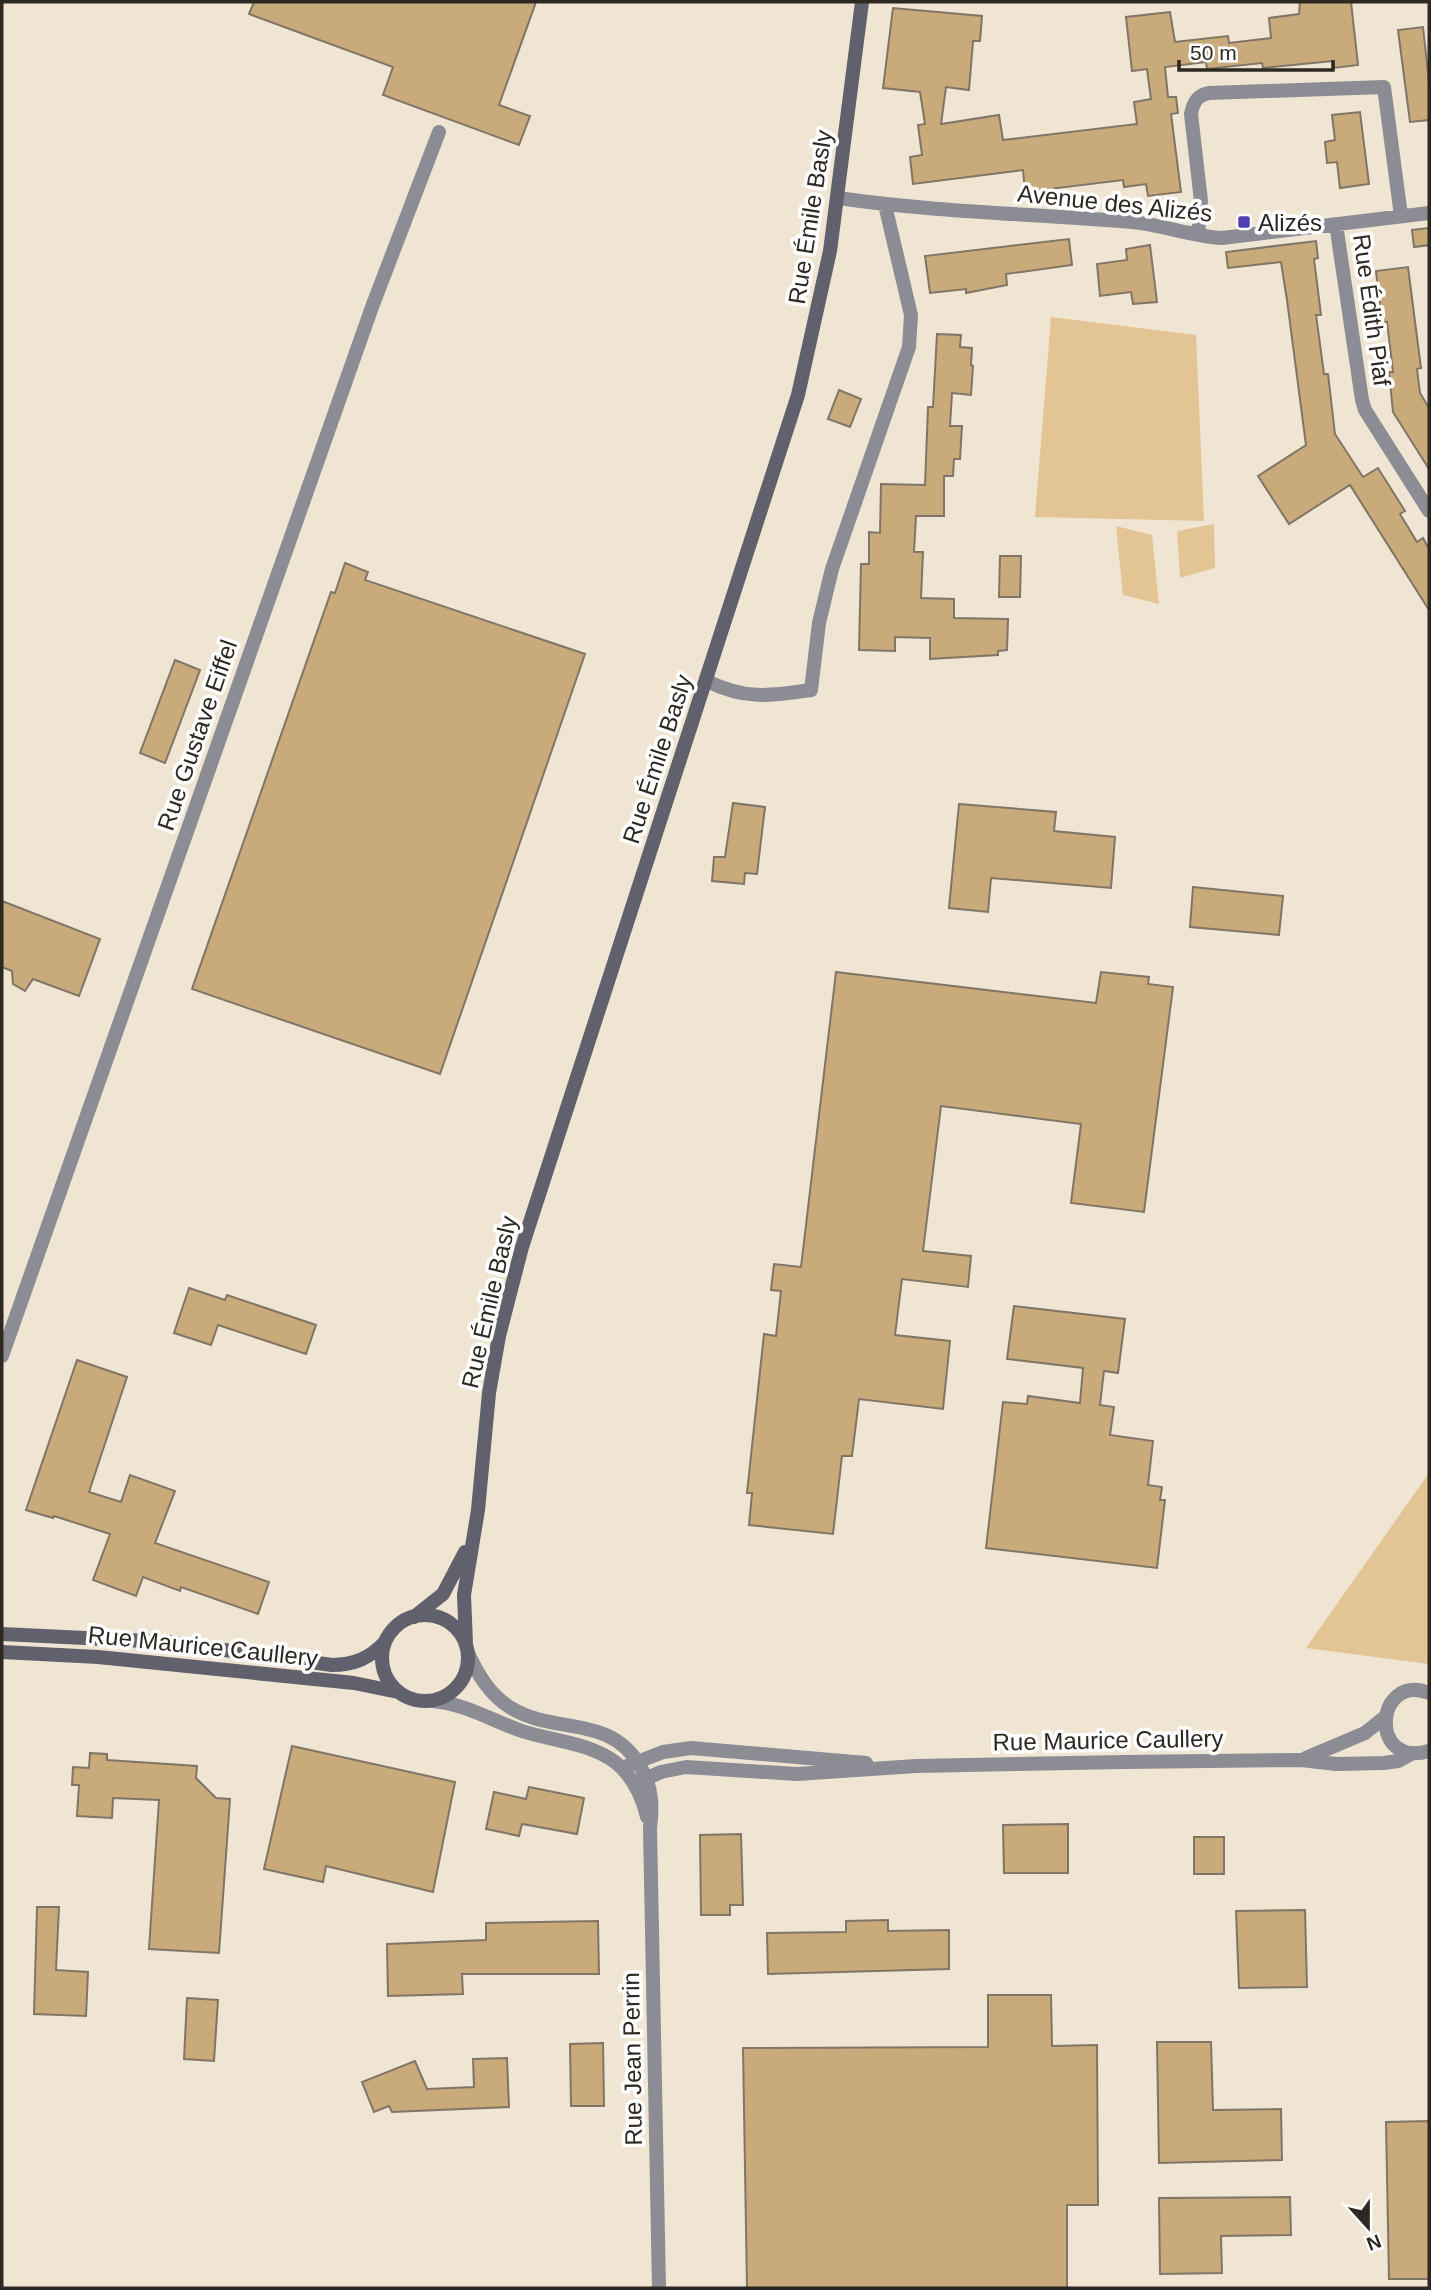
<svg xmlns="http://www.w3.org/2000/svg" width="1431" height="2290" viewBox="0 0 1431 2290" font-family="Helvetica,sans-serif">
	<style>
		.green { fill: #e3c494 }
		.building { fill: #c9aa7a; stroke: #807566; stroke-width: 2 }
		.lines { fill: none; stroke-linecap: round; stroke-linejoin: round }
		.street { stroke: #8b8c94; stroke-width: 14 }
		.secondary { stroke: #60616c; stroke-width: 14 }
		.poi-dot { fill: #523fb7; stroke: #fff; stroke-width: 2.5 }
		.labels { text-anchor: middle; dominant-baseline: central; stroke-width: 7; stroke-linejoin: round; paint-order: stroke }
		.street-label { font-size: 24px; fill: #2d2922; stroke: #fff }
		.poi-label { font-size: 24px; fill: #2d2922; stroke: #fff; text-anchor: start }
	</style>
	<rect width="100%" height="100%" fill="#f0e5d3"/>
	<!-- green -->
	<path class="green" d="M 1051,317 L 1196,335 L 1204,521 L 1035,517 Z
		M 1214,524 L 1215,568 L 1180,578 L 1177,531 Z
		M 1116,526 L 1152,535 L 1159,604 L 1123,595 Z
		M 1429,1473 L 1429,1664 L 1306,1648 Z"/>
	<!-- building -->
	<path class="building" d="M 254,2 L 536,2 L 499,105 L 530,116 L 519,145 L 383,95 L 393,67 L 249,14 Z
		M 1300,2 L 1351,2 L 1358,65 L 1334,68 L 1333,61 L 1263,68 L 1262,63 L 1207,69 L 1206,62 L 1165,67 L 1168,97 L 1176,97 L 1178,113 L 1171,114 L 1181,192 L 1148,196 L 1146,184 L 1124,187 L 1123,180 L 1025,192 L 1023,170 L 913,184 L 910,157 L 922,155 L 918,125 L 925,124 L 920,92 L 883,88 L 893,8 L 982,16 L 980,41 L 973,41 L 969,90 L 946,87 L 941,124 L 999,115 L 1003,140 L 1137,124 L 1134,102 L 1151,99 L 1147,69 L 1132,71 L 1126,17 L 1170,12 L 1175,42 L 1228,36 L 1229,43 L 1271,38 L 1269,18 L 1299,14 Z
		M 1423,27 L 1429,82 L 1429,120 L 1410,122 L 1398,30 Z
		M 1360,112 L 1369,184 L 1340,188 L 1337,162 L 1327,163 L 1325,142 L 1335,140 L 1332,115 Z
		M 1429,228 L 1429,245 L 1414,247 L 1412,230 Z
		M 1069,239 L 1072,265 L 1006,274 L 1007,285 L 966,293 L 966,289 L 930,293 L 925,256 Z
		M 1316,241 L 1318,258 L 1314,259 L 1321,315 L 1316,315 L 1324,374 L 1328,374 L 1335,434 L 1363,477 L 1378,468 L 1405,511 L 1400,514 L 1417,542 L 1423,538 L 1429,549 L 1429,610 L 1350,485 L 1289,524 L 1258,476 L 1306,445 L 1287,300 L 1281,262 L 1228,268 L 1226,252 Z
		M 1150,245 L 1157,302 L 1133,304 L 1131,292 L 1100,296 L 1097,264 L 1127,260 L 1126,249 Z
		M 1408,267 L 1421,368 L 1417,369 L 1420,393 L 1429,408 L 1429,469 L 1393,412 L 1389,372 L 1393,372 L 1387,322 L 1382,322 L 1376,271 Z
		M 937,334 L 961,335 L 960,347 L 972,348 L 971,365 L 973,366 L 971,395 L 952,393 L 950,426 L 962,426 L 960,459 L 954,459 L 953,476 L 944,476 L 944,516 L 916,516 L 914,552 L 923,552 L 921,598 L 954,599 L 954,618 L 1008,619 L 1007,650 L 998,651 L 998,655 L 930,659 L 930,638 L 895,637 L 895,651 L 859,650 L 861,564 L 869,564 L 869,532 L 880,533 L 881,484 L 925,485 L 928,407 L 933,407 Z
		M 839,390 L 861,399 L 850,427 L 828,419 Z
		M 1000,556 L 1021,556 L 1020,597 L 999,597 Z
		M 345,563 L 368,572 L 365,580 L 585,654 L 440,1074 L 192,989 L 331,592 L 335,593 Z
		M 175,660 L 200,670 L 165,763 L 140,753 Z
		M 733,803 L 765,807 L 757,874 L 745,873 L 744,884 L 712,881 L 714,857 L 725,857 Z
		M 959,804 L 1056,812 L 1054,831 L 1115,837 L 1111,888 L 991,878 L 988,912 L 949,908 Z
		M 1193,887 L 1283,896 L 1279,935 L 1190,927 Z
		M 2,901 L 100,939 L 79,996 L 33,979 L 25,991 L 13,984 L 12,971 L 2,967 Z
		M 836,972 L 1096,1003 L 1101,972 L 1149,977 L 1148,984 L 1173,987 L 1144,1212 L 1071,1203 L 1081,1124 L 941,1106 L 923,1251 L 971,1256 L 968,1287 L 902,1279 L 895,1335 L 950,1341 L 943,1409 L 859,1399 L 852,1456 L 842,1456 L 833,1534 L 749,1525 L 752,1493 L 747,1493 L 764,1334 L 776,1336 L 781,1291 L 771,1290 L 774,1264 L 801,1267 Z
		M 189,1288 L 225,1300 L 227,1295 L 316,1325 L 306,1354 L 218,1325 L 211,1345 L 174,1333 Z
		M 1014,1306 L 1125,1319 L 1118,1373 L 1104,1371 L 1100,1405 L 1114,1407 L 1110,1435 L 1153,1441 L 1148,1485 L 1162,1487 L 1160,1500 L 1165,1500 L 1157,1568 L 986,1548 L 1003,1402 L 1027,1404 L 1028,1396 L 1080,1403 L 1083,1368 L 1007,1359 Z
		M 77,1360 L 127,1377 L 89,1492 L 121,1502 L 130,1475 L 175,1491 L 155,1543 L 269,1582 L 258,1614 L 181,1587 L 180,1591 L 143,1577 L 136,1596 L 93,1580 L 110,1534 L 54,1516 L 53,1518 L 26,1510 Z
		M 292,1746 L 455,1782 L 433,1892 L 326,1866 L 323,1882 L 264,1869 Z
		M 90,1753 L 107,1754 L 107,1760 L 197,1766 L 196,1778 L 216,1798 L 230,1799 L 219,1953 L 149,1949 L 159,1800 L 113,1798 L 112,1818 L 77,1816 L 79,1785 L 72,1785 L 73,1767 L 89,1768 Z
		M 529,1787 L 584,1798 L 577,1834 L 522,1824 L 519,1836 L 486,1829 L 494,1792 L 526,1799 Z
		M 1068,1824 L 1068,1873 L 1004,1873 L 1003,1825 Z
		M 741,1834 L 743,1905 L 730,1905 L 730,1915 L 701,1915 L 700,1835 Z
		M 1194,1837 L 1224,1837 L 1224,1874 L 1194,1874 Z
		M 37,1907 L 59,1907 L 56,1970 L 88,1972 L 86,2016 L 34,2014 Z
		M 1305,1910 L 1307,1987 L 1239,1988 L 1236,1911 Z
		M 888,1920 L 888,1931 L 949,1930 L 949,1969 L 768,1974 L 767,1933 L 846,1932 L 846,1921 Z
		M 598,1921 L 599,1974 L 462,1974 L 463,1994 L 388,1996 L 387,1944 L 486,1940 L 486,1923 Z
		M 988,1995 L 1051,1995 L 1052,2046 L 1097,2045 L 1098,2205 L 1067,2205 L 1067,2288 L 747,2288 L 743,2048 L 988,2047 Z
		M 187,1998 L 218,2000 L 214,2061 L 184,2059 Z
		M 1157,2042 L 1211,2042 L 1213,2110 L 1281,2109 L 1282,2160 L 1159,2163 Z
		M 603,2043 L 604,2106 L 571,2106 L 570,2044 Z
		M 507,2058 L 509,2107 L 392,2112 L 389,2106 L 374,2112 L 362,2082 L 415,2061 L 427,2089 L 474,2087 L 473,2059 Z
		M 1429,2121 L 1429,2279 L 1389,2279 L 1386,2122 Z
		M 1290,2197 L 1291,2235 L 1221,2236 L 1222,2273 L 1160,2274 L 1159,2198 Z"/>
	<g class="lines">
		<!-- street -->
		<path class="street" d="M 838,198 C 935,212 1034,214 1132,222 C 1163,225 1191,236 1222,238 L 1429,213
			M 1336,224 L 1362,400 L 1365,410 L 1429,511
			M 1198,235 L 1201,201 L 1191,114 C 1193,103 1197,95 1209,93 L 1384,87 L 1401,216
			M 707,681 C 745,700 770,696 811,690 L 819,623 L 832,569 L 909,347 L 911,315 L 885,205
			M 2,1356 L 372,307 L 439,132
			M 468,1653 C 478,1675 490,1695 511,1708 C 555,1735 610,1714 640,1766 C 652,1786 653,1806 650,1828 L 659,2288
			M 1429,1693 C 1375,1672 1368,1769 1429,1751
			M 433,1701 C 465,1704 489,1719 519,1730 C 550,1741 589,1742 615,1762 C 633,1776 642,1796 647,1817
			M 1306,1758 L 1365,1733 L 1385,1717
			M 622,1768 L 663,1752 L 691,1748 L 866,1763
			M 634,1784 L 661,1772 L 686,1767 L 797,1774 L 916,1766 L 1124,1762 L 1301,1760 L 1336,1764 L 1384,1763 L 1398,1761 L 1413,1753"/>
		<!-- secondary -->
		<path class="secondary" d="M382 1658a43 43 0 1 1 86 0a43 43 0 1 1-86 0Z
			M 414,1617 L 443,1594 L 465,1552
			M 2,1634 L 168,1642 L 332,1665 C 354,1665 370,1658 385,1642
			M 466,1644 L 464,1595 L 478,1510 L 489,1393 L 499,1336 L 522,1247 L 798,395 L 830,251 L 862,2
			M 2,1652 L 98,1657 L 354,1683 L 398,1692"/>
	</g>
	<!-- markers -->
	<rect class="poi-dot" x="1237" y="215" width="14" height="14" rx="3.5"/>
	<g class="labels">
		<!-- street labels -->
		<g class="street-label">
			<text transform="translate(1115 203) rotate(6)">Avenue des Alizés</text>
			<text transform="translate(810 217) rotate(-81)">Rue Émile Basly</text>
			<text transform="translate(1372 310) rotate(82)">Rue Édith Piaf</text>
			<text transform="translate(197 735) rotate(-71)">Rue Gustave Eiffel</text>
			<text transform="translate(657 759) rotate(-72)">Rue Émile Basly</text>
			<text transform="translate(489 1302) rotate(-77)">Rue Émile Basly</text>
			<text transform="translate(203 1646) rotate(6)">Rue Maurice Caullery</text>
			<text transform="translate(1108 1740) rotate(-1)">Rue Maurice Caullery</text>
			<text transform="translate(632 2059) rotate(-91)">Rue Jean Perrin</text>
		</g>
		<!-- poi labels -->
		<g class="poi-label">
			<text x="1258" y="222">Alizés</text>
		</g>
	</g>
	<!-- border -->
	<rect width="1431" height="2290" fill="none" stroke="#2d2922" stroke-width="7"/>
	<!-- north arrow -->
	<g transform="translate(1368 2227) rotate(159)" stroke="#ffffff" stroke-width="5" paint-order="stroke">
	<path d="M0-5L12 26L0 18L-12 26Z" fill="#2d2922"/>
	<text y="-10" font-size="19" font-weight="bold" text-anchor="middle" fill="#2d2922">N</text>
	</g>
	<!-- scale -->
	<path d="M1179 60v10h154v-10" fill="none" stroke="#2d2922" stroke-width="3.5"/>
	<text x="1190" y="60" font-size="21" fill="#2d2922" stroke="#ffffff" stroke-width="5" paint-order="stroke">50 m</text>
</svg>
